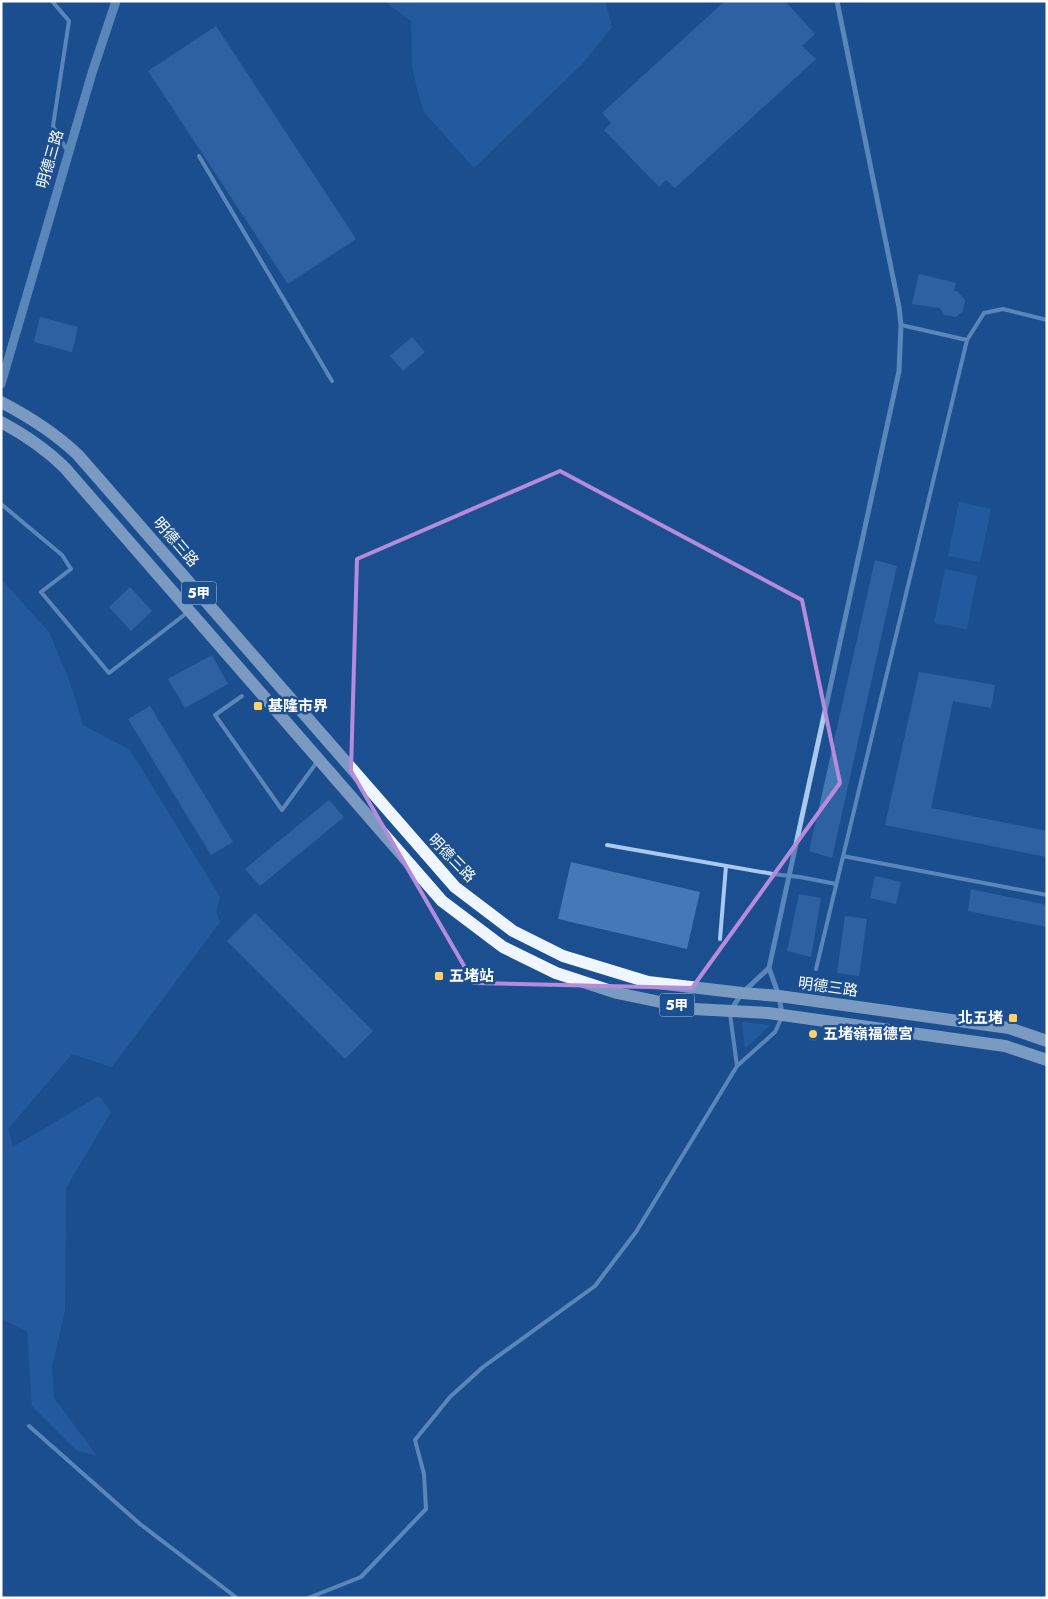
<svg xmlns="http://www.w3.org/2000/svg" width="1048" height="1599" viewBox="0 0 1048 1599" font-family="Jost,'Noto Sans TC',sans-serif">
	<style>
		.green { fill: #2e69ad }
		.building { fill: #4478b7 }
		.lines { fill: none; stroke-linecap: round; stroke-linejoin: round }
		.service { stroke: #a9c9ee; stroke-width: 4 }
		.minor { stroke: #a9c9ee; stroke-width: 5 }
		.tertiary { stroke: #a9c9ee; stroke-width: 9 }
		.primary { stroke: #f0f6ff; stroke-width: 12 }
		.marked { fill: none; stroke: #b68bdc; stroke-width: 4; stroke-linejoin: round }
		.poi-dot { fill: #ffd166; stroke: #1b4f8f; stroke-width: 2 }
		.labels { text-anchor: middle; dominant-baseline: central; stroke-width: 5; stroke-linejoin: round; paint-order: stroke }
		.shield { fill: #1b4f8f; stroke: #bbcadd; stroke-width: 1 }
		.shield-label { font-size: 14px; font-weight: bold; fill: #fff }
		.street-label { font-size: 15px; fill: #fff; stroke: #1b4f8f }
		.poi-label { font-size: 15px; font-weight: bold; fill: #fff; stroke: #1b4f8f; text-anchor: start }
	</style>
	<rect width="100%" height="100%" fill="#1b4f8f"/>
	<!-- green -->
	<path class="green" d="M 384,1 L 605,1 L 612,27 L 583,63 L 474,168 L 424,112 L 417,89 L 412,65 L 411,21 Z
		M 959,502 L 991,509 L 980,562 L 948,556 Z
		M 945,569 L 977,576 L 967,629 L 934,623 Z
		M 1,579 L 49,632 L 70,683 L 83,725 L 130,750 L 220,897 L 216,912 L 220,922 L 112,1067 L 72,1054 L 8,1129 L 13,1147 L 99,1096 L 111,1112 L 66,1188 L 65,1310 L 52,1367 L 54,1398 L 97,1456 L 76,1450 L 32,1406 L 27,1331 L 1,1319 Z
		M 742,1022 L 770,1025 L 745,1049 Z"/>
	<!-- building -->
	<path class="building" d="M 725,1 L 785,1 L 815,34 L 802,46 L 816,59 L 675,188 L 666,180 L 659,187 L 604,130 L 611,123 L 602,113 Z
		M 216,26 L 356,239 L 288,284 L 148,71 Z
		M 919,274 L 956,283 L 954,291 L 957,291 L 965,300 L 963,311 L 956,317 L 944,315 L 940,308 L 912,304 Z
		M 40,317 L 78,327 L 72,352 L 34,342 Z
		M 412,337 L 425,352 L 403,371 L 390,356 Z
		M 875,560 L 897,566 L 832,858 L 809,851 Z
		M 130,587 L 152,611 L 131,631 L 109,607 Z
		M 212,655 L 228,684 L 185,708 L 168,679 Z
		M 919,672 L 995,685 L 991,708 L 953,701 L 931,808 L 1047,831 L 1047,857 L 885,825 Z
		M 150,706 L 233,842 L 211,855 L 128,719 Z
		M 329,800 L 344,817 L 260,886 L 245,869 Z
		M 571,862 L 700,892 L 687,949 L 558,919 Z
		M 875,876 L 901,882 L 896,904 L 870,898 Z
		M 971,889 L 1047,905 L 1047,927 L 968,911 Z
		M 799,894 L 821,898 L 811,957 L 787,951 Z
		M 255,913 L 373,1031 L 345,1059 L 227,941 Z
		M 845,916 L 867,919 L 859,976 L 837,973 Z
		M 810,1028 L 818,1029 L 816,1041 L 809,1040 Z"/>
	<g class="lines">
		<!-- service -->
		<path class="service" d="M 52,1 L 69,21 L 53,126 L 68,152
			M 199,156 L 332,381
			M 967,340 L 984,313 L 1003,309 L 1047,320
			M 1,504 L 62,555 L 71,569 L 41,592 L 109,673 L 188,612
			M 242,696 L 215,715 L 282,810 L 317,762
			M 607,845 L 773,874 L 800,877 L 836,884
			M 843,856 L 1047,895
			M 720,939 L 726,866
			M 816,969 L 967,340 L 901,325
			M 730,1014 L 737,1066
			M 29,1426 L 140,1524 L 237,1598
			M 308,1598 L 361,1577 L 426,1509 L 424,1474 L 415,1440 L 450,1397 L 483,1367 L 595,1286 L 636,1232 L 737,1066 L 775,1032 L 782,1017"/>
		<!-- minor -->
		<path class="minor" d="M 731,1010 L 742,993 L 769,968
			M 782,1014 L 779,996 L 769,968 L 899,371 L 901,325 L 899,307 L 837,1"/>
		<!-- tertiary -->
		<path class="tertiary" d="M 1,384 L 92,73 L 116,1"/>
		<!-- primary -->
		<path class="primary" d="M 1,402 C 30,417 54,432 78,455 L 455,887 L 513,931 L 563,956 L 648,982 L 742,993 L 779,996 L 1009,1028 L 1047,1041
			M 1,422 C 25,435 46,449 65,468 L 442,901 L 503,947 L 556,973 L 617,993 L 694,1009 L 768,1013 L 1005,1046 L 1047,1060"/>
	</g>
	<!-- marked area -->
	<path d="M0 0H1048V1599H0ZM 560,471 L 802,600 L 840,783 L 692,988 L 474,983 L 351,771 L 357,559 Z" fill="#1b4f8f" fill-opacity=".55" fill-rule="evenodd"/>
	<path class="marked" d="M 560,471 L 802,600 L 840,783 L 692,988 L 474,983 L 351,771 L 357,559 Z"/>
	<!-- markers -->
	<g class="poi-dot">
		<rect x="253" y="701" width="10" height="10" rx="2.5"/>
		<rect x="434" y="971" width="10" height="10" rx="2.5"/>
		<rect x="1008" y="1013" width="10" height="10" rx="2.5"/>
		<circle cx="813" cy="1034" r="5"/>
	</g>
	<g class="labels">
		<!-- shield labels -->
		<g class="shield">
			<rect x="181.5" y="581.5" width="35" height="23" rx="4"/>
			<rect x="659.5" y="993.5" width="35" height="23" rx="4"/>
		</g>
		<g class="shield-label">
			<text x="199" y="593">5甲</text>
			<text x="677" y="1005">5甲</text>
		</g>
		<!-- street labels -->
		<g class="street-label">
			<text transform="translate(50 159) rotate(-74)">明德三路</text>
			<text transform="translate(176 542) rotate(49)">明德三路</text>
			<text transform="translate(452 858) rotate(46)">明德三路</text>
			<text transform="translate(828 987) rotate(8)">明德三路</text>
		</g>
		<!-- poi labels -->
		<g class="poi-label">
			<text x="268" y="706">基隆市界</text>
			<text x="449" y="976">五堵站</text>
			<text x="1003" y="1018" text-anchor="end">北五堵</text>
			<text x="823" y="1034">五堵嶺福德宮</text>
		</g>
	</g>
	<!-- border -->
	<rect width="1048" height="1599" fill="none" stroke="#ffffff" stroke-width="5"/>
</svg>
